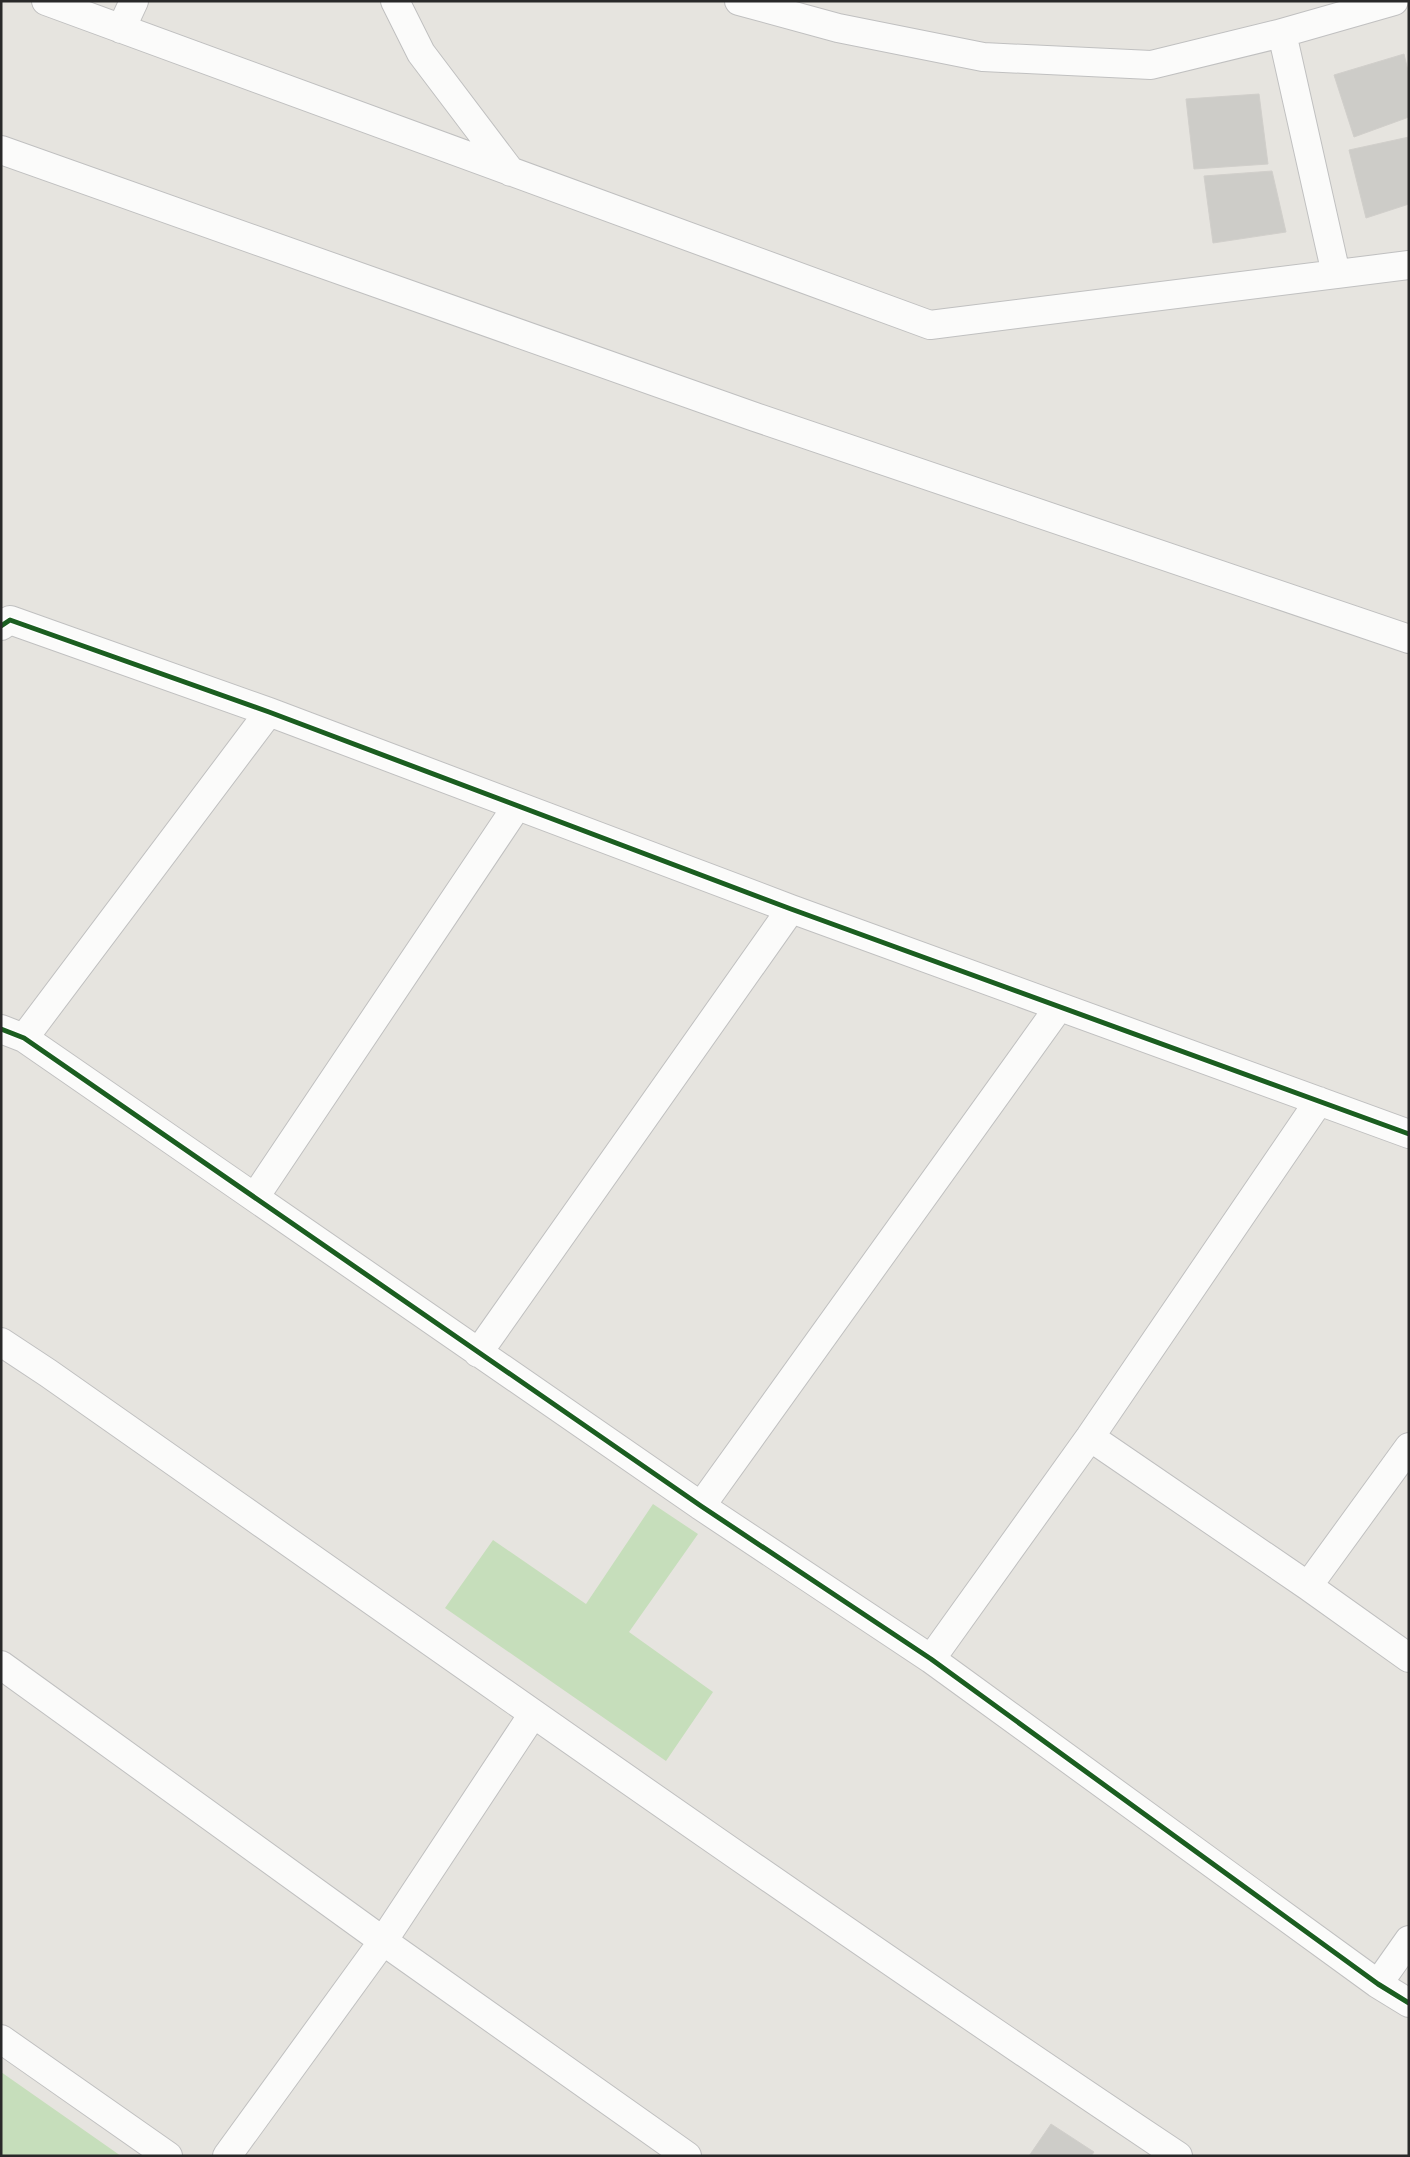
<svg xmlns="http://www.w3.org/2000/svg" width="1410" height="2157" viewBox="0 0 1410 2157" font-family="'Alegreya Sans',sans-serif">
	<style>
		.green { fill: #c6debb }
		.building { fill: #cdccc8; stroke: #d1cfcb }
		.lines { fill: none; stroke-linecap: round; stroke-linejoin: round }
		.minor-casing { stroke: #c0c0c0; stroke-width: 30 }
		.tertiary-casing { stroke: #c0c0c0; stroke-width: 30 }
		.minor { stroke: #fbfbfa; stroke-width: 28 }
		.tertiary { stroke: #fbfbfa; stroke-width: 28 }
		.cycleway-casing { stroke: #fff; stroke-width: 8 }
		.cycleway { stroke: #1b5e20; stroke-width: 5 }
	</style>
	<rect width="100%" height="100%" fill="#e6e4df"/>
	<!-- green -->
	<path class="green" d="M 653,1504 L 698,1534 L 629,1632 L 713,1692 L 666,1761 L 445,1608 L 493,1540 L 586,1604 Z
		M 1,2072 L 121,2156 L 1,2156 Z"/>
	<!-- building -->
	<path class="building" d="M 1404,54 L 1409,75 L 1409,117 L 1354,137 L 1334,75 Z
		M 1259,94 L 1268,164 L 1194,169 L 1186,99 Z
		M 1409,137 L 1409,204 L 1366,218 L 1349,150 Z
		M 1272,171 L 1286,232 L 1213,243 L 1204,176 Z
		M 1051,2124 L 1094,2152 L 1091,2156 L 1029,2156 Z"/>
	<g class="lines">
		<defs>
			<path id="minor" d="M 46,1 L 930,325 L 1409,265
				M 395,1 L 421,53 L 511,172
				M 739,1 L 838,28 L 983,57 L 1151,65 L 1282,33 L 1394,1
				M 121,29 L 134,1
				M 1282,33 L 1336,274
				M 1,626 L 10,620 L 269,712 L 791,909 L 1409,1134
				M 1,1029 L 24,1038 L 701,1506 L 931,1659 L 1378,1984 L 1409,2003
				M 24,1038 L 269,712
				M 255,1197 L 517,806
				M 1,1342 L 48,1373 C 423,1636 796,1901 1178,2156
				M 478,1353 L 791,909
				M 1090,1437 L 1308,1586 L 1409,1658
				M 701,1506 L 1059,1007
				M 1308,1586 L 1409,1447
				M 931,1659 L 1090,1437 L 1319,1101
				M 1,1665 L 383,1941 L 687,2156
				M 1378,1984 L 1409,1940
				M 1,2039 L 168,2156
				M 227,2156 L 383,1941 L 533,1714"/>
			<path id="tertiary" d="M 1,150 L 755,417 L 1409,639"/>
		</defs>
		<!-- minor casing -->
		<use href="#minor" class="minor-casing"/>
		<!-- tertiary casing -->
		<use href="#tertiary" class="tertiary-casing"/>
		<!-- minor -->
		<use href="#minor" class="minor"/>
		<!-- tertiary -->
		<use href="#tertiary" class="tertiary"/>
		<defs>
			<path id="cycleway" d="M 1,626 L 10,620 L 269,712 L 791,909 L 1409,1134
				M 1,1029 L 24,1038 L 701,1506 L 931,1659 L 1378,1984 L 1409,2003"/>
		</defs>
		<!-- cycleway casing -->
		<use href="#cycleway" class="cycleway-casing"/>
		<!-- cycleway -->
		<use href="#cycleway" class="cycleway"/>
	</g>
	<!-- border -->
	<rect width="1410" height="2157" fill="none" stroke="#292929" stroke-width="5"/>
</svg>
